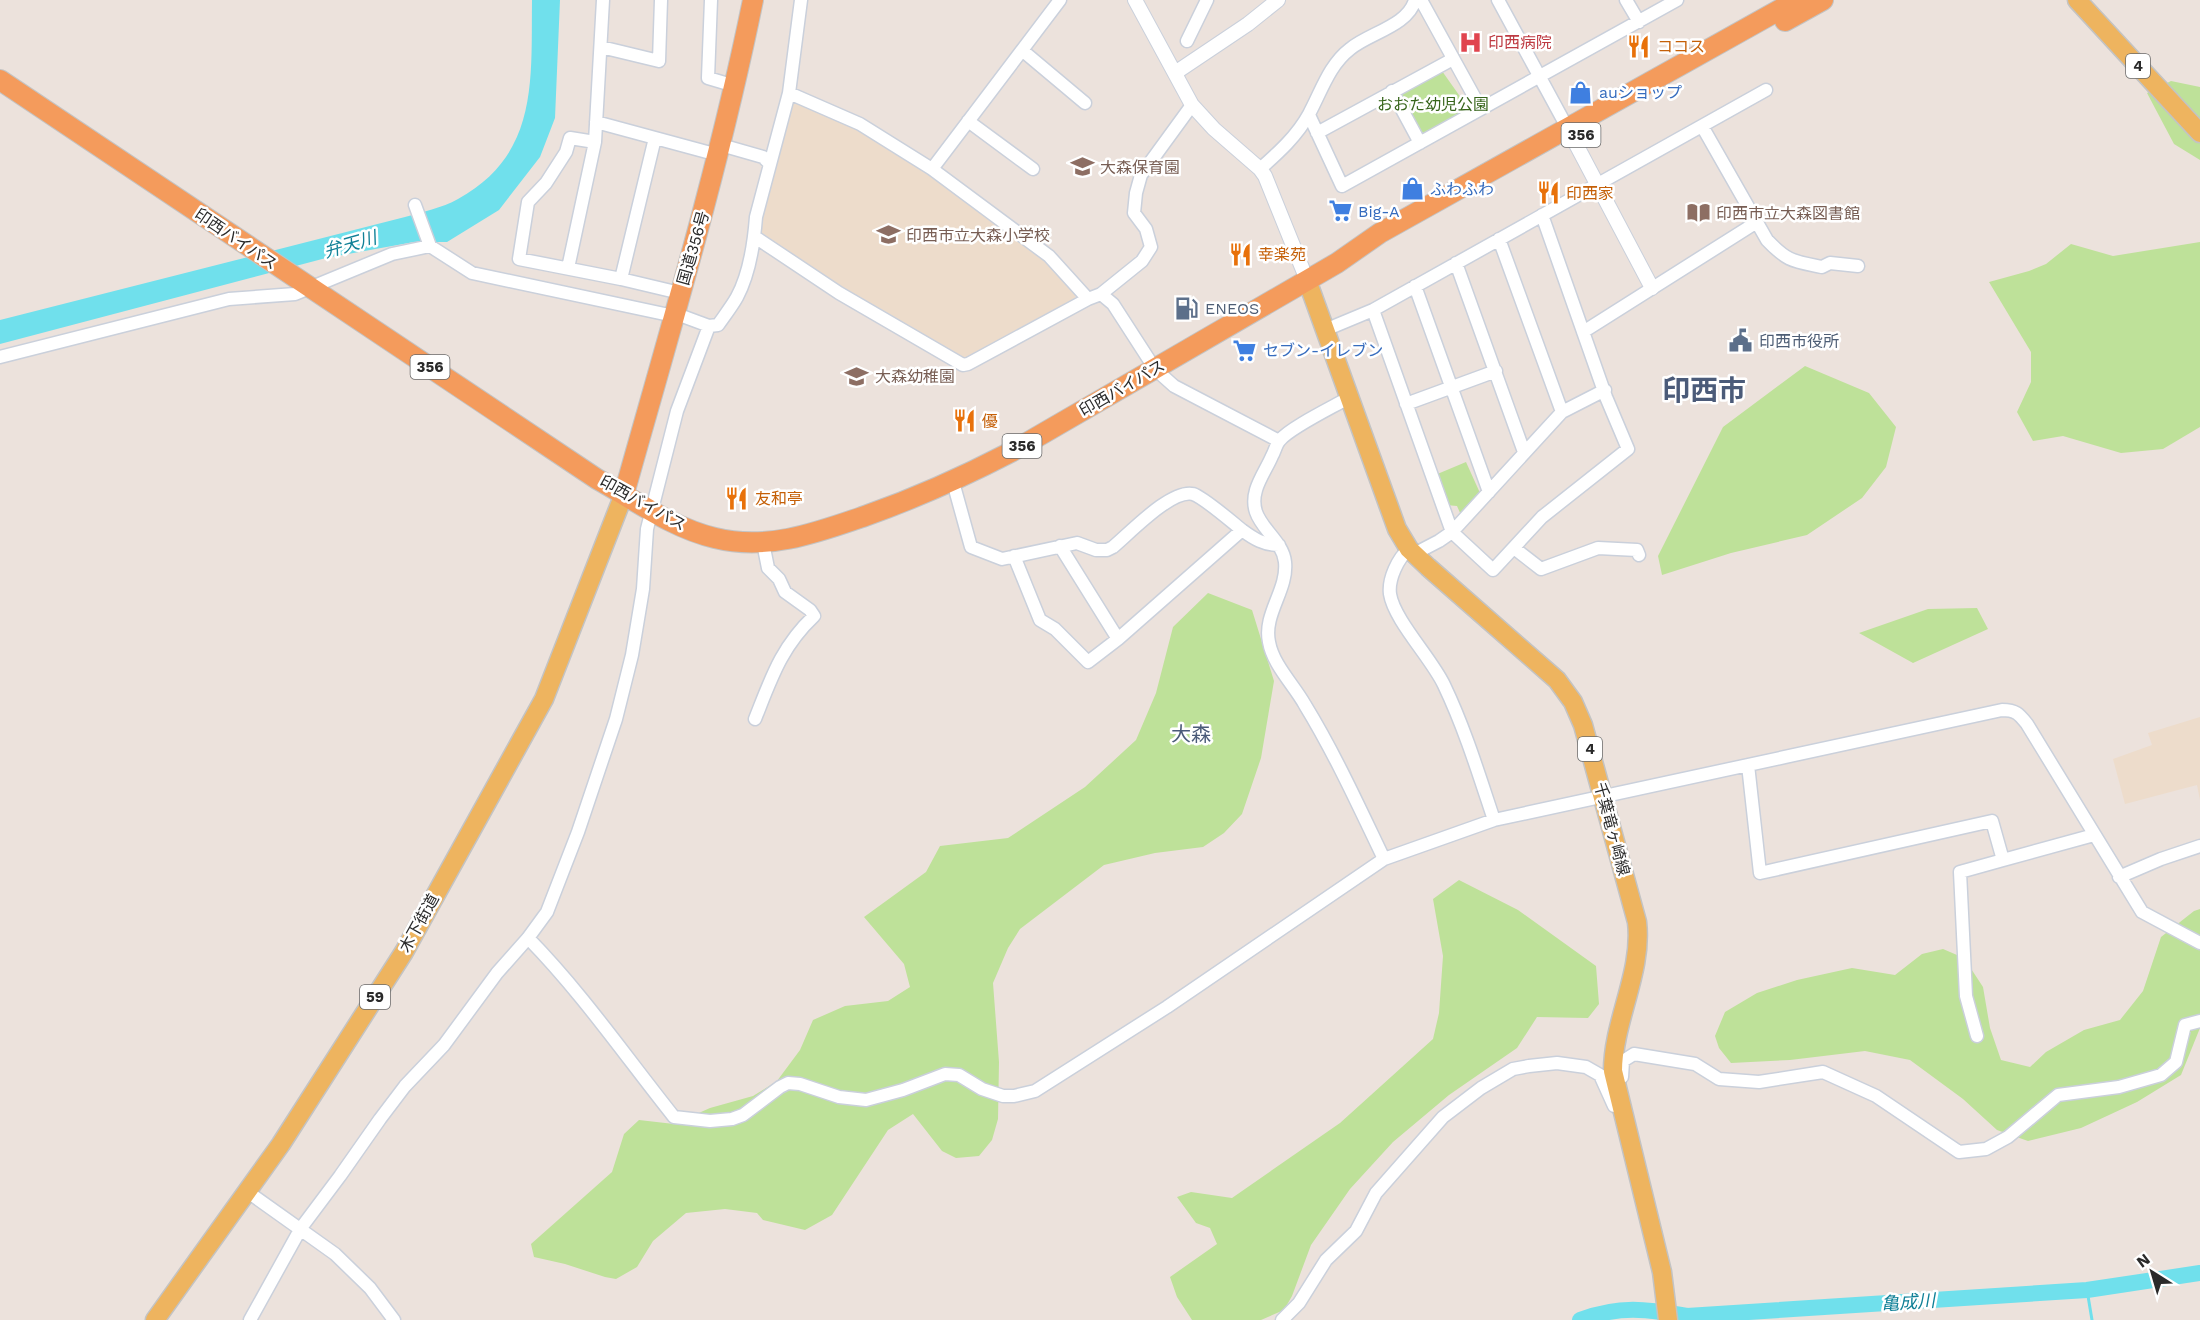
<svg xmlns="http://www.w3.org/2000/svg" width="2200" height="1320" viewBox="0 0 2200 1320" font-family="'Work Sans','Noto Sans JP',sans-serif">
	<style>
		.education { fill: #eddccb }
		.green { fill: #bee199 }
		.water { fill: #70e0ec }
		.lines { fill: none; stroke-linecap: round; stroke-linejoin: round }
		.stream { stroke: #70e0ec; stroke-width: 3 }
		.river { stroke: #70e0ec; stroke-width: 16 }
		.minor-casing { stroke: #cad0db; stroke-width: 15 }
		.tertiary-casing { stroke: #cad0db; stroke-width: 16 }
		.primary-casing { stroke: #c3c3c3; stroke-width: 21 }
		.trunk-casing { stroke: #c3c3c3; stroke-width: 22 }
		.minor { stroke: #fff; stroke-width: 12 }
		.tertiary { stroke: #fff; stroke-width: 14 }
		.primary { stroke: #eeb45f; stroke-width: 18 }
		.trunk { stroke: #f49b5c; stroke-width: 20 }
		.labels { text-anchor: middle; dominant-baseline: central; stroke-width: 5; stroke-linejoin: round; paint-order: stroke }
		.shield { fill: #fff; stroke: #6a6a6a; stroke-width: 1.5 }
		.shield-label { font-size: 15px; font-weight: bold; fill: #2a2a2a }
		.health-label { font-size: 16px; fill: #be3a42; stroke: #fff; text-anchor: start }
		.food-label { font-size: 16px; fill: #c56008; stroke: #fff; text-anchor: start }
		.shop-label { font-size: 16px; fill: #366cbe; stroke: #fff; text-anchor: start }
		.park-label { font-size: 16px; fill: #37651b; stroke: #fff }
		.education-label { font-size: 16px; fill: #785e54; stroke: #fff; text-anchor: start }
		.street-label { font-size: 16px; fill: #2a2a2a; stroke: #fff }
		.service-label { font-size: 16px; fill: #4e5e75; stroke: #fff; text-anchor: start }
		.water-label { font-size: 18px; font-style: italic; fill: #108097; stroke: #fff }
		.quarter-label { font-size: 20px; fill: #4b5b79; stroke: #fff }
		.town-label { font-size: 28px; font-weight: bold; fill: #4b5b79; stroke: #fff }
	</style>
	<rect width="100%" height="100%" fill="#ece2dc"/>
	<!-- education -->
	<path class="education" d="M 795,99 L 851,124 L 911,161 L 1042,256 L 1076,294 L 1074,302 L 963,360 L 765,241 L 757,229 L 790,101 Z
		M 2200,717 L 2200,800 L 2197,785 L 2125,804 L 2113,759 L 2152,745 L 2148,733 Z"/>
	<!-- green -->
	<path class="green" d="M 1442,71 L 1471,112 L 1422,139 L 1398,94 Z
		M 2171,81 L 2200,87 L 2200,160 L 2174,144 L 2147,93 Z
		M 2200,242 L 2200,427 L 2163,449 L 2121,453 L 2063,436 L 2033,441 L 2017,412 L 2031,382 L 2031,352 L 1989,282 L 2029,271 L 2046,264 L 2071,244 L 2113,256 Z
		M 1805,366 L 1869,393 L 1896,427 L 1886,467 L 1862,498 L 1807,535 L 1731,553 L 1662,575 L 1658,556 L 1723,427 Z
		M 1466,462 L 1480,493 L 1461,515 L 1457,506 L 1446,505 L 1435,475 Z
		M 1208,593 L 1252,610 L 1274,681 L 1261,758 L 1242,814 L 1224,833 L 1203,847 L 1155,853 L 1104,865 L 1020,929 L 1008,948 L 993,983 L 999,1062 L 998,1119 L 992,1140 L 979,1156 L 956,1158 L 942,1151 L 913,1114 L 888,1130 L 832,1215 L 805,1230 L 763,1220 L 757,1213 L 725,1209 L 686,1213 L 653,1241 L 637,1267 L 616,1279 L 605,1277 L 565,1264 L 534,1257 L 531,1244 L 612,1172 L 624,1134 L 639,1120 L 674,1124 L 710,1108 L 753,1096 L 777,1081 L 800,1050 L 813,1020 L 845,1006 L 888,1001 L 910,987 L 904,964 L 864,917 L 926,872 L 940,846 L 1008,838 L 1085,787 L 1136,740 L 1156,693 L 1173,627 Z
		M 1977,608 L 1988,629 L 1913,663 L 1859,633 L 1928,609 Z
		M 1459,880 L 1518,910 L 1596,966 L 1599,1004 L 1588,1018 L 1537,1017 L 1517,1048 L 1449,1095 L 1393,1142 L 1350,1189 L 1311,1245 L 1292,1296 L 1284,1310 L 1261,1320 L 1192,1320 L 1177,1297 L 1170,1277 L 1217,1244 L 1210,1228 L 1196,1223 L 1177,1197 L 1191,1192 L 1232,1198 L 1340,1123 L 1433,1039 L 1439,1013 L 1443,956 L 1433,899 Z
		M 2200,909 L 2200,1028 L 2181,1075 L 2137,1102 L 2081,1128 L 2028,1141 L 1997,1130 L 1963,1099 L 1910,1060 L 1865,1051 L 1790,1060 L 1731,1063 L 1719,1048 L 1715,1036 L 1725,1012 L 1757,993 L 1797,980 L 1852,968 L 1895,975 L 1922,954 L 1943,949 L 1964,958 L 1983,987 L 1990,1028 L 2001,1060 L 2030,1067 L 2046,1052 L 2084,1030 L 2120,1020 L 2143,991 L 2161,937 L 2194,911 Z"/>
	<!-- water -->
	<path class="water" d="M 532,0 L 560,0 L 555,118 L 540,157 L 499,210 L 447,242 L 414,242 L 326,258 L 0,344 L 0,320 L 405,217 C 422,212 442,208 458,199 C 539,154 531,81 532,0 Z"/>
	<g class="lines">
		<!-- stream -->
		<path class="stream" d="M 2087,1290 L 2092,1320"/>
		<!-- river -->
		<path class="river" d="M 1580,1320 C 1620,1305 1646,1309 1687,1316 L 2087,1290 L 2200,1273"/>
		<defs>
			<path id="minor" d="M 711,0 L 708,78 L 735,86
				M 1421,0 L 1481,109
				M 1498,0 L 1568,129
				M 1626,0 L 1639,22
				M 1187,41 L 1207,0
				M 601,47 L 659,61 L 661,0
				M 1023,51 L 1085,103
				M 1392,91 L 1420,143
				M 789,93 L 860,124 L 932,169 L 1049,256 L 1088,299 L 1101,294 L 1113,304 L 1155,369 L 1174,386 L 1279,441
				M 1309,115 L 1342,186 L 1677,0
				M 968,121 L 1033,169
				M 596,122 L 718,155
				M 1702,126 L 1767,240 C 1788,262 1793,261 1822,267 L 1830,263 L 1858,266
				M 1317,133 L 1453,59
				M 595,142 L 570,138 L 566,152 L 546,183 L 528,202 L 519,259 L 621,279 L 680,293
				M 721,145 L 763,157 L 769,163
				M 932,169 L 1060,0
				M 1260,169 C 1278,153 1297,136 1309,114 C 1321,92 1329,65 1350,49 C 1369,33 1408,26 1415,0
				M 415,205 L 430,246
				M 755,237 L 839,293 L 963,365 L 968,364 L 1088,299
				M 1499,239 L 1562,412
				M 1456,263 L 1524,452
				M 568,268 L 595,142 L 603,0
				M 621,279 L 655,138
				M 1415,286 L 1489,492
				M 1101,294 L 1142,261 L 1151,247 L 1146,229 L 1134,213 L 1136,193 L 1141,175 L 1192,105
				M 1373,310 L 1452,532 L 1493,570 L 1542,517 L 1628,449 L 1606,397 L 1542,215
				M 674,313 L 709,326
				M 1325,330 L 1373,310 L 1766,90
				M 1583,332 L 1757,222
				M 0,357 L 229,299 L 295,294 L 392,254 L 430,246 L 472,273 L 674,316
				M 1350,397 C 1333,407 1291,427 1280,440 C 1276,444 1275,451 1272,456 C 1265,473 1249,491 1256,512 C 1262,530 1283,542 1285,562 C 1288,590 1263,614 1269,642 C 1273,665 1294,685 1305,705 C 1335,754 1359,807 1384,859
				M 1406,404 L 1496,371
				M 953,482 L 971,547 L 1002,559 L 1077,543 L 1096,550 L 1107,550 L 1113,547 C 1130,533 1171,489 1193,494 C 1203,497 1232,522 1242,530
				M 1060,546 L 1118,639
				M 1514,548 L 1541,569 L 1598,548 L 1637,550 L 1639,555
				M 1409,549 C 1398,558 1388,579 1390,594 C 1394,620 1432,659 1444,685 C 1465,729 1479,775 1494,820
				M 1414,554 L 1439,541 L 1452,532 L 1562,412 L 1605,390
				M 1014,556 L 1040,620 L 1055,629 L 1088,662 L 1118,639 L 1242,530 C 1254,539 1264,545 1279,545
				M 755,719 C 771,679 781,647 814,616 L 810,610 L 785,592 L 779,579 L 768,568 L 763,543
				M 1748,765 L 1760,873 L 1992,821 L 2003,860 L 2094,835
				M 2119,877 L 2161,859 L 2200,846
				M 528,938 C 582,993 626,1057 674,1117 L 710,1121 L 732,1119 L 743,1115 L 780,1087 L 788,1083 L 800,1084 L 839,1097 L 866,1100 L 903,1090 L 945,1074 L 959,1075 L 982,1089 L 1003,1096 L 1014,1096 L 1035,1091 L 1167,1007 L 1384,859 L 1494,820 L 2002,710 C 2016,710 2019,714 2027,724 L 2142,912 L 2200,943
				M 1977,1036 L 1966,996 L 1960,872 L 2003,860
				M 1622,1077 L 1623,1061 L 1634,1054 L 1695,1064 L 1719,1079 L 1759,1082 L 1823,1072 L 1876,1096 L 1959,1152 L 1986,1149 L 2008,1137 L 2058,1095 L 2119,1087 L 2161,1075 L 2176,1062 L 2185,1025 L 2200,1021
				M 248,1192 L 335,1254 L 370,1288 L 394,1320
				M 250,1320 L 301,1228 L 340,1176 L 380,1119 L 405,1086 L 444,1045 L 497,973 L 528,938 L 547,912 L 578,832 L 616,719 L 632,655 L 643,589 L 647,529 L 677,411 L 709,326 L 718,325 C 725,315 732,306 737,297 C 750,273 754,243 756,217 L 789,93 L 801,0
				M 1282,1320 L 1299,1303 L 1326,1260 L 1356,1231 L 1376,1193 L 1443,1117 L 1481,1088 L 1513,1069 L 1529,1066 L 1557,1063 L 1586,1067 L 1600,1075 L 1614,1106 L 1617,1100"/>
			<path id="tertiary" d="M 1135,0 L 1192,105 L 1214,129 L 1260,169 L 1265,176 L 1307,280
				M 1175,73 L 1248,24 L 1278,0
				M 1568,129 L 1652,288"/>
			<path id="primary" d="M 2077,0 L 2200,133
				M 1307,280 L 1397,529 L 1409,549 L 1428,567 L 1557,680 L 1573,702 L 1583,725 L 1637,922 C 1643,972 1613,1021 1613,1071 L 1662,1272 L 1668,1320
				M 155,1320 L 281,1144 L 404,952 L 544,699 L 624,494"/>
			<path id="trunk" d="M 1785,21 L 1823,0
				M 0,80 L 597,479 C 635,500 672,528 715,538 C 767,551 816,533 865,516 C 916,498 963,477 1011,452 L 1337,263 L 1380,233 L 1797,0
				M 624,494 C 670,330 719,167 753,0"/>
		</defs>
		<!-- minor casing -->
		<use href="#minor" class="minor-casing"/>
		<!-- tertiary casing -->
		<use href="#tertiary" class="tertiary-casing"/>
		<!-- primary casing -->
		<use href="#primary" class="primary-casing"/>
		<!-- trunk casing -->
		<use href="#trunk" class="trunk-casing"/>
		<!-- minor -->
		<use href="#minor" class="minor"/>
		<!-- tertiary -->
		<use href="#tertiary" class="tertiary"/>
		<!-- primary -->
		<use href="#primary" class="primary"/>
		<!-- trunk -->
		<use href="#trunk" class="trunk"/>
	</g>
	<!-- icons -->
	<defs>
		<symbol id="hospital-bare" viewBox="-9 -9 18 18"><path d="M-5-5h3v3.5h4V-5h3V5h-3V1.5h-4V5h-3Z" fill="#e0444e" stroke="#fff" stroke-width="2.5" paint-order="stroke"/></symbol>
		<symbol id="restaurant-bare" viewBox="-9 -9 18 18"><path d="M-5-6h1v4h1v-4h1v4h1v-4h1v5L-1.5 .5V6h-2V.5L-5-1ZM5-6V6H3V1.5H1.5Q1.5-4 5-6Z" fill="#e8710a" stroke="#fff" stroke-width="2.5" paint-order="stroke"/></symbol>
		<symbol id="shop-bare" viewBox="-9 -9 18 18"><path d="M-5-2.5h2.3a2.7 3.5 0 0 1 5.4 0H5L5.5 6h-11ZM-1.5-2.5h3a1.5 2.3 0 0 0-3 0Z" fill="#3f7fe0" stroke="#fff" stroke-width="2.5" paint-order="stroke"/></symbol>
		<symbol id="school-bare" viewBox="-9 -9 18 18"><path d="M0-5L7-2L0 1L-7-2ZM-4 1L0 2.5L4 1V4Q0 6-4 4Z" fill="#8d6e63" stroke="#fff" stroke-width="2.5" paint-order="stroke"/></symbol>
		<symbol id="supermarket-bare" viewBox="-9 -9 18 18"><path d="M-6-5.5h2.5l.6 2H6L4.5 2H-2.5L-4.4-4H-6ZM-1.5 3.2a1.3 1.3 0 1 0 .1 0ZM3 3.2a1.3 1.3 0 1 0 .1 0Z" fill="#3f7fe0" stroke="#fff" stroke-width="2.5" paint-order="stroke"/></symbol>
		<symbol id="library-bare" viewBox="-9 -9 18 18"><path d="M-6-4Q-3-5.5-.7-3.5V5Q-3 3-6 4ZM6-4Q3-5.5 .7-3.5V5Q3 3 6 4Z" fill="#8d6e63" stroke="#fff" stroke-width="2.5" paint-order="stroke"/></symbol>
		<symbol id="fuel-bare" viewBox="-9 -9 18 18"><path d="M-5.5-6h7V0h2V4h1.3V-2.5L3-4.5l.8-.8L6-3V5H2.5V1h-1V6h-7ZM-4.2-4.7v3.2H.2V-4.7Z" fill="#5c6f8a" stroke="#fff" stroke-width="2.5" paint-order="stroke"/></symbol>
		<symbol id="civic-bare" viewBox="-9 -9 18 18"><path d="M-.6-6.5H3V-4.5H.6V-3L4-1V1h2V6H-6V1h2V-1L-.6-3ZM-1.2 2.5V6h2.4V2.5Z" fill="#5c6f8a" stroke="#fff" stroke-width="2.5" paint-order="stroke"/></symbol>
	</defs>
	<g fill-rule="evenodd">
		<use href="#hospital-bare" x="1454" y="26" width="33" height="33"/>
		<use href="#restaurant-bare" x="1622" y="30" width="33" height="33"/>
		<use href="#shop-bare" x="1564" y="76" width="33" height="33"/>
		<use href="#school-bare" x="1066" y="150" width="33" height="33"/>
		<use href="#shop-bare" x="1396" y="172" width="33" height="33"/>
		<use href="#restaurant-bare" x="1532" y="176" width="33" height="33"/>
		<use href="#supermarket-bare" x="1324" y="194" width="33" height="33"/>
		<use href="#library-bare" x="1682" y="196" width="33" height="33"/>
		<use href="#school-bare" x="872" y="218" width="33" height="33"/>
		<use href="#restaurant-bare" x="1224" y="238" width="33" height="33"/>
		<use href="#fuel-bare" x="1170" y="292" width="33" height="33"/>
		<use href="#civic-bare" x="1724" y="324" width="33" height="33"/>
		<use href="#supermarket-bare" x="1228" y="334" width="33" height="33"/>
		<use href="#school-bare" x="840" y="360" width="33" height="33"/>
		<use href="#restaurant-bare" x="948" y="404" width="33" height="33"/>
		<use href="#restaurant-bare" x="720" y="482" width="33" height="33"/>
	</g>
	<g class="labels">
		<!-- shield labels -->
		<g class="shield">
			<rect x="2126" y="54" width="24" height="24" rx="4.5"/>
			<rect x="1561.5" y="123" width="39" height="24" rx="4.5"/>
			<rect x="410.5" y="355" width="39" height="24" rx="4.5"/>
			<rect x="1002.5" y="434" width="39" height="24" rx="4.5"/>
			<rect x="1578" y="737" width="24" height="24" rx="4.5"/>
			<rect x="360" y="985" width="30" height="24" rx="4.5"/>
		</g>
		<g class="shield-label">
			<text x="2138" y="66">4</text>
			<text x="1581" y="135">356</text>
			<text x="430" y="367">356</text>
			<text x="1022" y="446">356</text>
			<text x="1590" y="749">4</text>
			<text x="375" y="997">59</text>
		</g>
		<!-- health labels -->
		<g class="health-label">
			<text x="1488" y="42">印西病院</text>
		</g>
		<!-- food labels -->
		<g class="food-label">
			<text x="1657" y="46">ココス</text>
			<text x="1566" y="193">印西家</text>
			<text x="1258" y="254">幸楽苑</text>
			<text x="982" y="421">優</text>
			<text x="755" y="498">友和亭</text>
		</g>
		<!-- shop labels -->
		<g class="shop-label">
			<text x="1599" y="92">auショップ</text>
			<text x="1430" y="189">ふわふわ</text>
			<text x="1358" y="211">Big-A</text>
			<text x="1263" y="350">セブン-イレブン</text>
		</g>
		<!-- park labels -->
		<g class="park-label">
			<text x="1433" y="104">おおた幼児公園</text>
		</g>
		<!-- education labels -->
		<g class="education-label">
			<text x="1100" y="167">大森保育園</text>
			<text x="1716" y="213">印西市立大森図書館</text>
			<text x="906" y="235">印西市立大森小学校</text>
			<text x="875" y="376">大森幼稚園</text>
		</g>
		<!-- street labels -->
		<g class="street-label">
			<text transform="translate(236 239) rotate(34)">印西バイパス</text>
			<text transform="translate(693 248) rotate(-74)">国道356号</text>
			<text transform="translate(1122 388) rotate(-30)">印西バイパス</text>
			<text transform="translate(643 503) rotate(29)">印西バイパス</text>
			<text transform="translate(1612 829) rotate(75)">千葉竜ヶ崎線</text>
			<text transform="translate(419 923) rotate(-61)">木下街道</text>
		</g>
		<!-- service labels -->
		<g class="service-label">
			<text x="1205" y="308">ENEOS</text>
			<text x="1759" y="341">印西市役所</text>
		</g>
		<!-- water labels -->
		<g class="water-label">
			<text transform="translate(350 244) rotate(-16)">弁天川</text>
			<text transform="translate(1908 1302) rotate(-4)">亀成川</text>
		</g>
		<!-- quarter labels -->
		<g class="quarter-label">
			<text x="1191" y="734">大森</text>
		</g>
		<!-- town labels -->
		<g class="town-label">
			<text x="1704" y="390">印西市</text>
		</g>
	</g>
	<!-- north arrow -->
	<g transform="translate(2152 1272) rotate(323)" stroke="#ffffff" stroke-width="4.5" paint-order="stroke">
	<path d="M0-4.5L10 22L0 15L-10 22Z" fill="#2a2a2a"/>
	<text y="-9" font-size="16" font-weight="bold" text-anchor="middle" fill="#2a2a2a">N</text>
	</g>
</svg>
